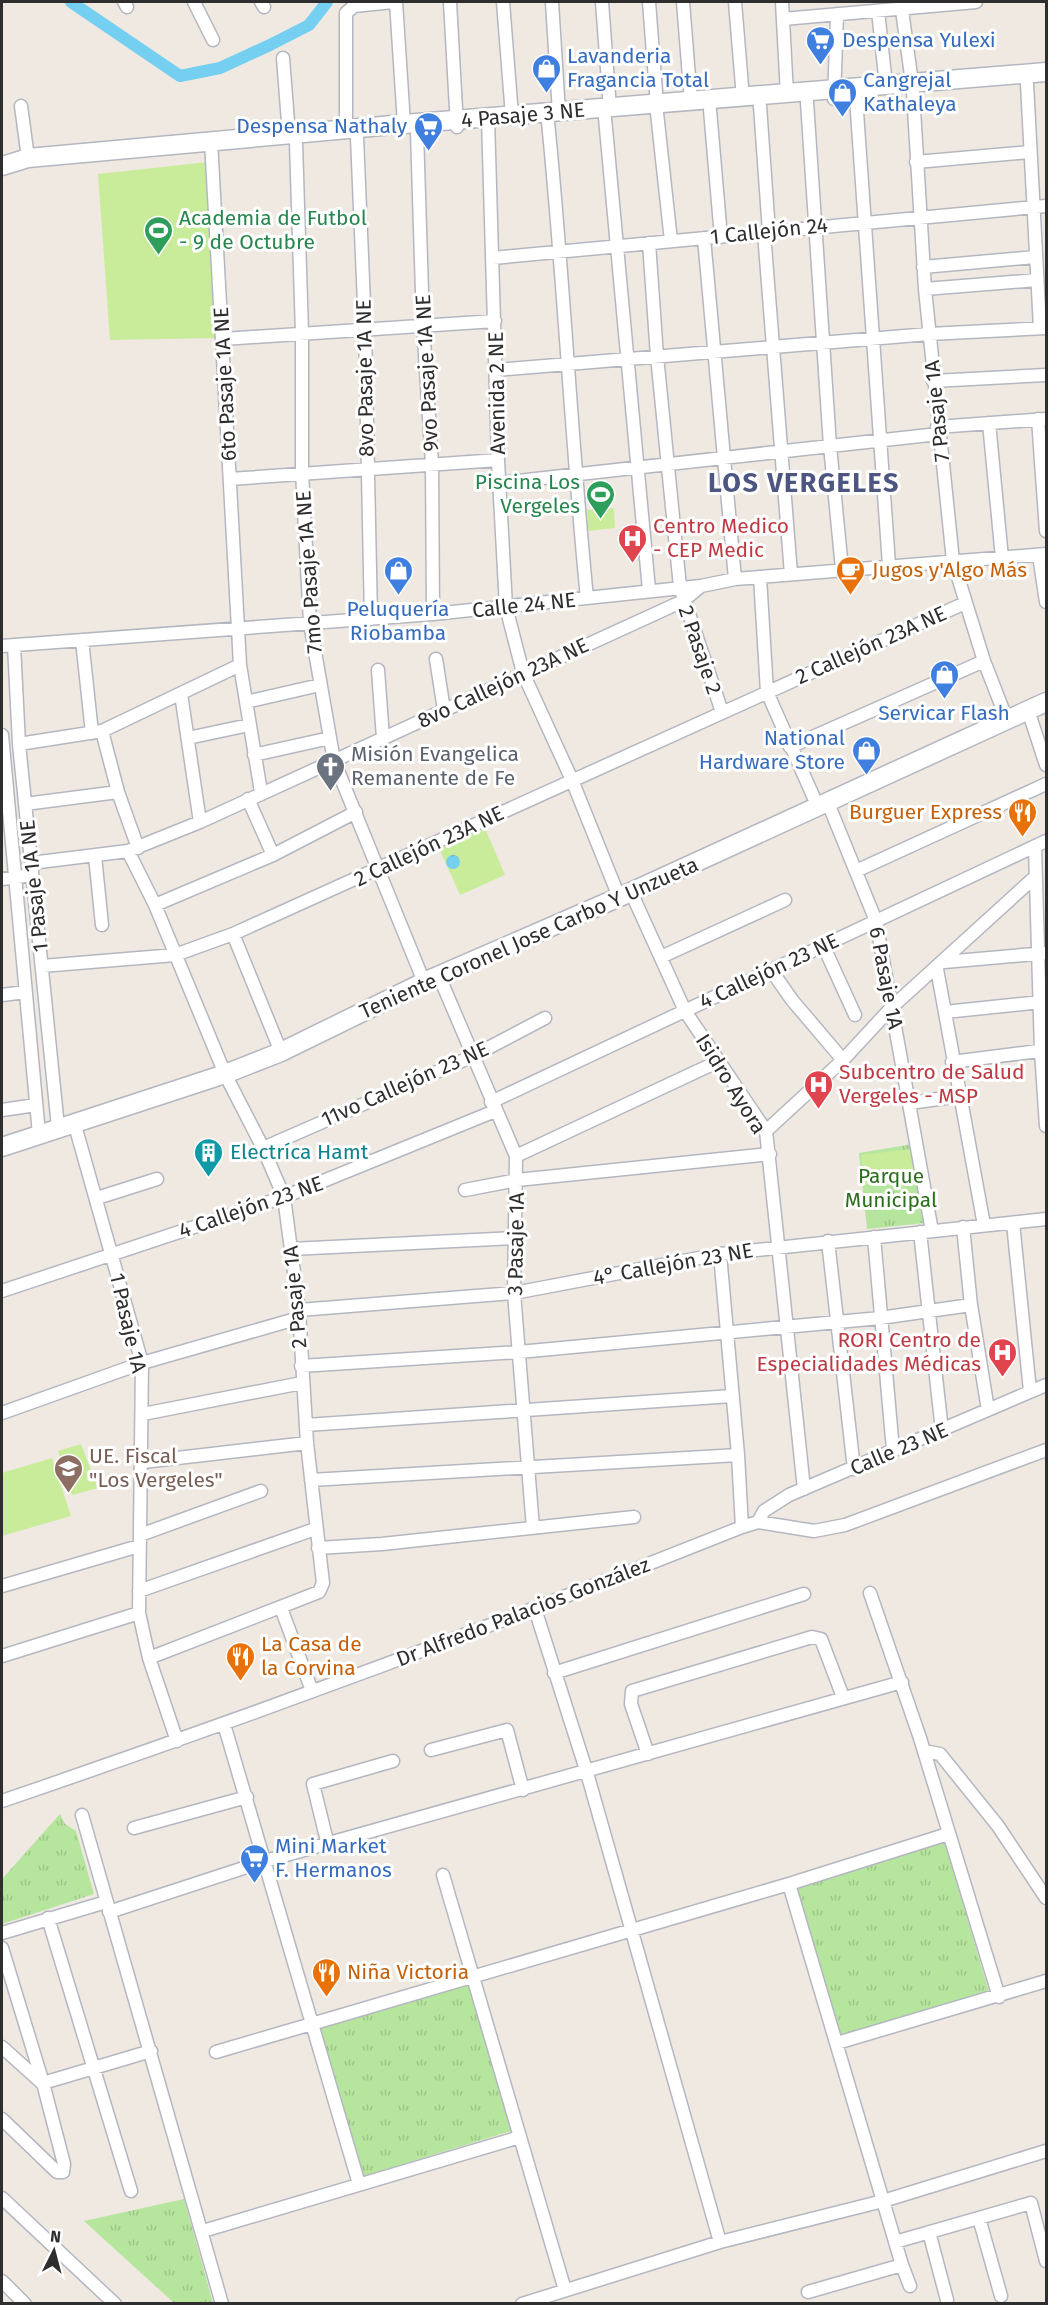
<svg xmlns="http://www.w3.org/2000/svg" width="1048" height="2305" viewBox="0 0 1048 2305" font-family="'Fira Sans',sans-serif">
	<style>
		.grass { fill: url(#grass-tufts) }
		.pitch { fill: #c9ec9a }
		.water { fill: url(#water-ripples) }
		.lines { fill: none; stroke-linecap: round; stroke-linejoin: round }
		.canal { stroke: #75cff0; stroke-width: 12 }
		.street-casing { stroke: #b4b7c1; stroke-width: 15 }
		.secondary-casing { stroke: #b4b7c1; stroke-width: 21 }
		.street { stroke: #fff; stroke-width: 12 }
		.secondary { stroke: #fff; stroke-width: 18 }
		.labels { text-anchor: middle; dominant-baseline: central; stroke-width: 6; stroke-linejoin: round; paint-order: stroke }
		.shop-label { font-size: 21px; fill: #366cbe; stroke: #fff; text-anchor: start }
		.street-label { font-size: 21px; fill: #2e2e2e; stroke: #fff }
		.leisure-label { font-size: 21px; fill: #27864d; stroke: #fff; text-anchor: start }
		.health-label { font-size: 21px; fill: #be3a42; stroke: #fff; text-anchor: start }
		.food-label { font-size: 21px; fill: #c56008; stroke: #fff; text-anchor: start }
		.worship-label { font-size: 21px; fill: #5b616d; stroke: #fff; text-anchor: start }
		.culture-label { font-size: 21px; fill: #0d838f; stroke: #fff; text-anchor: start }
		.park-label { font-size: 21px; fill: #2c6e1b; stroke: #fff }
		.education-label { font-size: 21px; fill: #785e54; stroke: #fff; text-anchor: start }
		.district-label { font-size: 27px; font-weight: bold; letter-spacing: 1.5px; fill: #4d5680; stroke: #fff }
	</style>
	<defs>
		<pattern id="grass-tufts" width="24" height="20" patternUnits="userSpaceOnUse" patternTransform="scale(1.5)"><rect width="24" height="20" fill="#b6e59e"/><path d="M3 7l-1-3M5 7V3M7 7l1-3M15 17l-1-3M17 17v-4M19 17l1-3" fill="none" stroke="#9dc588"/></pattern>
		<pattern id="water-ripples" width="26" height="14" patternUnits="userSpaceOnUse" patternTransform="scale(1.5)"><rect width="26" height="14" fill="#75cff0"/><path d="M2 4q2-2 4 0t4 0M15 11q2-2 4 0t4 0" fill="none" stroke="#66b2ce"/></pattern>
	</defs>
	<rect width="100%" height="100%" fill="#efe9e1"/>
	<!-- grass -->
	<path class="grass" d="M 913,1144 L 925,1223 L 867,1229 L 859,1153 Z
		M 60,1814 L 65,1824 L 76,1831 L 94,1894 L 2,1924 L 2,1879 Z
		M 944,1840 L 989,1992 L 839,2036 L 793,1884 Z
		M 468,1981 L 511,2131 L 361,2177 L 319,2022 Z
		M 184,2199 L 213,2303 L 174,2303 L 84,2221 Z"/>
	<!-- pitch -->
	<path class="pitch" d="M 208,162 L 216,338 L 110,340 L 98,174 Z
		M 614,508 L 615,528 L 588,531 L 587,510 Z
		M 485,828 L 505,875 L 460,895 L 439,848 Z
		M 910,1149 L 915,1179 L 864,1185 L 861,1155 Z
		M 81,1444 L 98,1488 L 72,1495 L 58,1451 Z
		M 52,1458 L 71,1516 L 2,1536 L 2,1473 Z"/>
	<!-- water -->
	<path class="water" d="M446 862a7 7 0 1 1 14 0a7 7 0 1 1-14 0Z"/>
	<g class="lines">
		<!-- canal -->
		<path class="canal" d="M 71,2 L 180,76 L 220,68 L 270,45 L 309,25 L 327,2"/>
		<defs>
			<path id="street" d="M 124,2 L 127,7
				M 194,2 L 213,40
				M 261,2 L 264,7
				M 396,2 L 404,124
				M 450,2 L 457,127
				M 503,2 L 512,116
				M 552,2 L 559,113
				M 602,2 L 610,109
				M 649,2 L 657,105
				M 683,2 L 691,102
				M 735,2 L 743,98
				M 782,2 L 787,94
				M 901,3 L 912,83
				M 878,11 L 886,85
				M 783,19 L 976,2
				M 283,58 L 289,135
				M 1027,84 L 1040,328
				M 913,93 L 925,289 L 953,561 L 984,661 L 1007,720
				M 856,98 L 889,565
				M 834,99 L 837,14
				M 807,102 L 830,446 L 842,569
				M 21,106 L 28,158
				M 760,106 L 769,232
				M 710,110 L 721,237
				M 657,113 L 671,241
				M 488,118 L 498,460 L 506,607 L 523,673 L 572,780 L 619,897
				M 605,118 L 649,590
				M 548,122 C 564,280 571,439 587,598
				M 346,130 L 346,13 L 354,6 L 393,2
				M 417,132 L 423,324 L 432,464 L 433,614
				M 357,137 L 365,328 L 371,619
				M 296,143 L 302,333 L 302,472 L 310,623 L 334,761 L 424,982
				M 916,162 L 1030,152
				M 764,233 L 791,574
				M 704,238 L 735,579
				M 649,243 L 657,356 L 680,587 L 722,712
				M 493,258 L 1046,206
				M 923,267 L 1035,257
				M 925,289 L 1037,280
				M 223,339 L 495,321
				M 496,370 L 929,334 L 1046,328
				M 933,381 L 1046,375
				M 1038,419 L 1046,531
				M 989,423 L 1002,558
				M 937,427 L 1046,419
				M 230,479 L 498,460
				M 499,483 L 938,434
				M 1039,555 L 1046,602
				M 760,577 L 767,692 L 818,807
				M 82,640 L 92,733
				M 14,645 L 19,744 L 58,1127
				M 2,646 L 433,614 L 701,586 L 735,579 L 1046,554
				M 436,659 L 444,710
				M 240,665 L 261,792
				M 378,670 L 383,738
				M 181,694 L 200,822
				M 246,702 L 320,685
				M 1028,710 L 1046,765
				M 102,731 L 118,792 L 138,848
				M 2,735 L 39,1134
				M 188,738 L 249,725
				M 19,744 L 102,731 L 240,665 L 211,141
				M 790,747 L 984,661
				M 254,755 L 330,738
				M 248,799 L 273,855
				M 828,803 L 876,921 L 932,1231
				M 25,804 L 118,792
				M 1035,847 L 1041,1051 L 1046,1126
				M 128,851 L 155,905 L 225,1074 L 263,1148 L 284,1197 L 299,1310 L 307,1443 L 323,1583 L 319,1592 L 149,1658
				M 95,856 L 102,925
				M 31,863 L 128,851 L 200,822 L 683,601 L 701,586
				M 856,871 L 1046,784
				M 2,879 L 32,875
				M 631,892 L 685,1011 L 766,1131 L 804,1489
				M 155,905 L 273,855 L 356,812
				M 233,934 L 281,1052
				M 823,945 L 855,1015
				M 661,957 L 785,900
				M 944,962 L 1046,953
				M 42,966 L 175,955 L 233,934 L 965,603
				M 937,969 L 984,1225
				M 771,970 L 792,1000 L 843,1060
				M 439,976 L 516,1156 L 514,1293 L 533,1528
				M 2,995 L 25,992
				M 945,1012 L 1041,1002
				M 952,1062 L 1046,1050
				M 491,1102 L 1046,841
				M 910,1103 L 959,1096
				M 2,1110 L 36,1105
				M 74,1122 L 142,1363 L 139,1613 L 149,1658 L 177,1741
				M 766,1131 L 843,1060 L 892,1007 L 1036,876
				M 263,1148 L 471,1057 L 545,1018
				M 516,1156 L 717,1062
				M 465,1190 L 517,1180 L 770,1154
				M 97,1198 L 157,1179
				M 1013,1223 L 1030,1391
				M 963,1227 L 971,1305 L 988,1410
				M 920,1232 L 942,1431
				M 874,1237 L 893,1450
				M 828,1241 L 854,1469
				M 291,1249 L 515,1238
				M 720,1254 L 738,1455 L 742,1527
				M 2,1291 L 284,1197 L 495,1111
				M 299,1310 L 514,1293 L 720,1254 L 1046,1219
				M 301,1366 L 519,1352 L 880,1318 L 971,1305
				M 2,1413 L 142,1363 L 299,1318
				M 143,1414 L 302,1383
				M 306,1425 L 732,1396
				M 143,1462 L 307,1443
				M 311,1480 L 738,1455
				M 758,1522 L 764,1511 L 789,1495 L 1046,1385
				M 140,1535 L 261,1491
				M 318,1548 L 382,1544 L 634,1517
				M 2,1586 L 139,1546
				M 139,1591 L 315,1529
				M 870,1593 L 920,1738 L 999,1997
				M 281,1608 L 312,1691
				M 535,1609 L 587,1773 L 720,2242
				M 2,1656 L 139,1613
				M 554,1673 L 804,1594
				M 224,1724 L 359,2184
				M 431,1750 L 507,1730 L 523,1790
				M 924,1751 L 940,1754 L 998,1826 L 1046,1898
				M 648,1754 L 631,1704 L 632,1691 L 812,1637 L 821,1639 L 843,1697
				M 2,1801 C 251,1716 497,1625 742,1527 L 758,1522 L 814,1531 L 845,1525 L 1046,1450
				M 82,1815 L 222,2304
				M 134,1828 L 247,1797
				M 328,1845 L 313,1784 L 393,1761
				M 443,1875 L 565,2290
				M 789,1884 L 902,2265 L 808,2292
				M 109,1912 L 265,1861 L 902,1682
				M 48,1918 L 131,2191
				M 2,1933 L 106,1902
				M 2,1948 L 43,2083 L 64,2164 L 63,2172 L 57,2172 L 2,2119
				M 837,2043 L 1046,1981
				M 2,2047 L 42,2083
				M 216,2052 L 789,1884 L 948,1834
				M 43,2083 L 151,2051
				M 2,2198 L 115,2304
				M 979,2218 L 1001,2296
				M 203,2231 L 520,2137
				M 929,2232 L 947,2300
				M 895,2242 L 1031,2203 L 1046,2261
				M 902,2265 L 910,2286
				M 2,2281 L 25,2304
				M 522,2304 L 720,2242 L 883,2201 L 1046,2151"/>
			<path id="secondary" d="M 2,166 L 28,158 L 404,124 L 1046,72
				M 2,1147 L 225,1074 L 281,1052 L 424,982 L 631,892 L 1046,702"/>
		</defs>
		<!-- street casing -->
		<use href="#street" class="street-casing"/>
		<!-- secondary casing -->
		<use href="#secondary" class="secondary-casing"/>
		<!-- street -->
		<use href="#street" class="street"/>
		<!-- secondary -->
		<use href="#secondary" class="secondary"/>
	</g>
	<!-- icons -->
	<defs>
		<symbol id="supermarket-pin" viewBox="-11 -11 22 30"><path d="M0 17L-7.5 6A9.5 9.5 0 1 1 7.5 6Z" fill="#3f7fe0" stroke="#fff"/><path d="M-6-5.5h2.5l.6 2H6L4.5 2H-2.5L-4.4-4H-6ZM-1.5 3.2a1.3 1.3 0 1 0 .1 0ZM3 3.2a1.3 1.3 0 1 0 .1 0Z" fill="#fff"/></symbol>
		<symbol id="shop-pin" viewBox="-11 -11 22 30"><path d="M0 17L-7.5 6A9.5 9.5 0 1 1 7.5 6Z" fill="#3f7fe0" stroke="#fff"/><path d="M-5-2.5h2.3a2.7 3.5 0 0 1 5.4 0H5L5.5 6h-11ZM-1.5-2.5h3a1.5 2.3 0 0 0-3 0Z" fill="#fff"/></symbol>
		<symbol id="stadium-pin" viewBox="-11 -11 22 30"><path d="M0 17L-7.5 6A9.5 9.5 0 1 1 7.5 6Z" fill="#2e9e5b" stroke="#fff"/><path d="M0-5a6.5 5 0 1 0 0 10a6.5 5 0 1 0 0-10ZM-3.5-1.8h7v3.6h-7Z" fill="#fff"/></symbol>
		<symbol id="hospital-pin" viewBox="-11 -11 22 30"><path d="M0 17L-7.5 6A9.5 9.5 0 1 1 7.5 6Z" fill="#e0444e" stroke="#fff"/><path d="M-5-5h3v3.5h4V-5h3V5h-3V1.5h-4V5h-3Z" fill="#fff"/></symbol>
		<symbol id="cafe-pin" viewBox="-11 -11 22 30"><path d="M0 17L-7.5 6A9.5 9.5 0 1 1 7.5 6Z" fill="#e8710a" stroke="#fff"/><path d="M-5.5-4.5H6V0H3Q3 3.5 0 3.5H-2.5Q-5.5 3.5-5.5 0ZM3-3.2v2h1.7v-2ZM-6 4.5H4V6H-6Z" fill="#fff"/></symbol>
		<symbol id="church-pin" viewBox="-11 -11 22 30"><path d="M0 17L-7.5 6A9.5 9.5 0 1 1 7.5 6Z" fill="#6b7280" stroke="#fff"/><path d="M-1.2-6h2.4v3.5h3.3v2.4h-3.3V6h-2.4V-.1h-3.3v-2.4h3.3Z" fill="#fff"/></symbol>
		<symbol id="restaurant-pin" viewBox="-11 -11 22 30"><path d="M0 17L-7.5 6A9.5 9.5 0 1 1 7.5 6Z" fill="#e8710a" stroke="#fff"/><path d="M-5-6h1v4h1v-4h1v4h1v-4h1v5L-1.5 .5V6h-2V.5L-5-1ZM5-6V6H3V1.5H1.5Q1.5-4 5-6Z" fill="#fff"/></symbol>
		<symbol id="building-pin" viewBox="-11 -11 22 30"><path d="M0 17L-7.5 6A9.5 9.5 0 1 1 7.5 6Z" fill="#0f9aa8" stroke="#fff"/><path d="M-4-6H4V6H1V3H-1V6H-4ZM-2.5-4.3h1.7v1.8h-1.7ZM.8-4.3h1.7v1.8H.8ZM-2.5-1h1.7V.8h-1.7ZM.8-1h1.7V.8H.8Z" fill="#fff"/></symbol>
		<symbol id="school-pin" viewBox="-11 -11 22 30"><path d="M0 17L-7.5 6A9.5 9.5 0 1 1 7.5 6Z" fill="#8d6e63" stroke="#fff"/><path d="M0-5L7-2L0 1L-7-2ZM-4 1L0 2.5L4 1V4Q0 6-4 4Z" fill="#fff"/></symbol>
	</defs>
	<g fill-rule="evenodd">
		<use href="#supermarket-pin" x="804" y="24" width="33" height="45"/>
		<use href="#shop-pin" x="530" y="52" width="33" height="45"/>
		<use href="#shop-pin" x="826" y="76" width="33" height="45"/>
		<use href="#supermarket-pin" x="412" y="110" width="33" height="45"/>
		<use href="#stadium-pin" x="142" y="214" width="33" height="45"/>
		<use href="#stadium-pin" x="584" y="478" width="33" height="45"/>
		<use href="#hospital-pin" x="616" y="522" width="33" height="45"/>
		<use href="#shop-pin" x="382" y="554" width="33" height="45"/>
		<use href="#cafe-pin" x="834" y="554" width="33" height="45"/>
		<use href="#shop-pin" x="928" y="658" width="33" height="45"/>
		<use href="#shop-pin" x="850" y="734" width="33" height="45"/>
		<use href="#church-pin" x="314" y="750" width="33" height="45"/>
		<use href="#restaurant-pin" x="1006" y="796" width="33" height="45"/>
		<use href="#hospital-pin" x="802" y="1068" width="33" height="45"/>
		<use href="#building-pin" x="192" y="1136" width="33" height="45"/>
		<use href="#hospital-pin" x="986" y="1336" width="33" height="45"/>
		<use href="#school-pin" x="52" y="1452" width="33" height="45"/>
		<use href="#restaurant-pin" x="224" y="1640" width="33" height="45"/>
		<use href="#supermarket-pin" x="238" y="1842" width="33" height="45"/>
		<use href="#restaurant-pin" x="310" y="1956" width="33" height="45"/>
	</g>
	<g class="labels">
		<!-- shop labels -->
		<g class="shop-label">
			<text x="842" y="40">Despensa Yulexi</text>
			<text x="567" y="56">Lavanderia<tspan x="567" dy="24">Fragancia Total</tspan></text>
			<text x="863" y="80">Cangrejal<tspan x="863" dy="24">Kathaleya</tspan></text>
			<text x="407" y="126" text-anchor="end">Despensa Nathaly</text>
			<text x="398" y="609" text-anchor="middle">Peluquería<tspan x="398" dy="24">Riobamba</tspan></text>
			<text x="944" y="713" text-anchor="middle">Servicar Flash</text>
			<text x="845" y="738" text-anchor="end">National<tspan x="845" dy="24">Hardware Store</tspan></text>
			<text x="275" y="1846">Mini Market<tspan x="275" dy="24">F. Hermanos</tspan></text>
		</g>
		<!-- street labels -->
		<g class="street-label">
			<text transform="translate(523 115) rotate(-5)">4 Pasaje 3 NE</text>
			<text transform="translate(769 231) rotate(-6)">1 Callejón 24</text>
			<text transform="translate(427 373) rotate(-93)">9vo Pasaje 1A NE</text>
			<text transform="translate(365 378) rotate(-91)">8vo Pasaje 1A NE</text>
			<text transform="translate(225 384) rotate(-93)">6to Pasaje 1A NE</text>
			<text transform="translate(497 393) rotate(-91)">Avenida 2 NE</text>
			<text transform="translate(937 411) rotate(-96)">7 Pasaje 1A</text>
			<text transform="translate(309 572) rotate(-94)">7mo Pasaje 1A NE</text>
			<text transform="translate(524 605) rotate(-6)">Calle 24 NE</text>
			<text transform="translate(871 645) rotate(-24)">2 Callejón 23A NE</text>
			<text transform="translate(700 650) rotate(71)">2 Pasaje 2</text>
			<text transform="translate(503 683) rotate(-25)">8vo Callejón 23A NE</text>
			<text transform="translate(429 846) rotate(-25)">2 Callejón 23A NE</text>
			<text transform="translate(34 886) rotate(-96)">1 Pasaje 1A NE</text>
			<text transform="translate(529 938) rotate(-24)">Teniente Coronel Jose Carbo Y Unzueta</text>
			<text transform="translate(769 971) rotate(-25)">4 Callejón 23 NE</text>
			<text transform="translate(886 978) rotate(79)">6 Pasaje 1A</text>
			<text transform="translate(405 1084) rotate(-24)">11vo Callejón 23 NE</text>
			<text transform="translate(731 1084) rotate(58)">Isidro Ayora</text>
			<text transform="translate(251 1207) rotate(-19)">4 Callejón 23 NE</text>
			<text transform="translate(516 1244) rotate(-89)">3 Pasaje 1A</text>
			<text transform="translate(673 1264) rotate(-10)">4° Callejón 23 NE</text>
			<text transform="translate(295 1297) rotate(-95)">2 Pasaje 1A</text>
			<text transform="translate(128 1323) rotate(77)">1 Pasaje 1A</text>
			<text transform="translate(899 1449) rotate(-23)">Calle 23 NE</text>
			<text transform="translate(523 1612) rotate(-21)">Dr Alfredo Palacios González</text>
		</g>
		<!-- leisure labels -->
		<g class="leisure-label">
			<text x="179" y="218">Academia de Futbol<tspan x="179" dy="24">- 9 de Octubre</tspan></text>
			<text x="580" y="482" text-anchor="end">Piscina Los<tspan x="580" dy="24">Vergeles</tspan></text>
		</g>
		<!-- health labels -->
		<g class="health-label">
			<text x="653" y="526">Centro Medico<tspan x="653" dy="24">- CEP Medic</tspan></text>
			<text x="839" y="1072">Subcentro de Salud<tspan x="839" dy="24">Vergeles - MSP</tspan></text>
			<text x="981" y="1340" text-anchor="end">RORI Centro de<tspan x="981" dy="24">Especialidades Médicas</tspan></text>
		</g>
		<!-- food labels -->
		<g class="food-label">
			<text x="872" y="570">Jugos y'Algo Más</text>
			<text x="1002" y="812" text-anchor="end">Burguer Express</text>
			<text x="261" y="1644">La Casa de<tspan x="261" dy="24">la Corvina</tspan></text>
			<text x="347" y="1972">Niña Victoria</text>
		</g>
		<!-- worship labels -->
		<g class="worship-label">
			<text x="351" y="754">Misión Evangelica<tspan x="351" dy="24">Remanente de Fe</tspan></text>
		</g>
		<!-- culture labels -->
		<g class="culture-label">
			<text x="230" y="1152">Electríca Hamt</text>
		</g>
		<!-- park labels -->
		<g class="park-label">
			<text x="891" y="1176">Parque<tspan x="891" dy="24">Municipal</tspan></text>
		</g>
		<!-- education labels -->
		<g class="education-label">
			<text x="89" y="1456">UE. Fiscal<tspan x="89" dy="24">"Los Vergeles"</tspan></text>
		</g>
		<!-- district labels -->
		<g class="district-label">
			<text x="804" y="483">LOS VERGELES</text>
		</g>
	</g>
	<!-- border -->
	<rect width="1048" height="2305" fill="none" stroke="#2e2e2e" stroke-width="6"/>
	<!-- north arrow -->
	<g transform="translate(54 2251) rotate(6)" stroke="#ffffff" stroke-width="4.5" paint-order="stroke">
	<path d="M0-4.5L10 22L0 15L-10 22Z" fill="#2e2e2e"/>
	<text y="-9" font-size="16" font-weight="bold" text-anchor="middle" fill="#2e2e2e">N</text>
	</g>
</svg>
